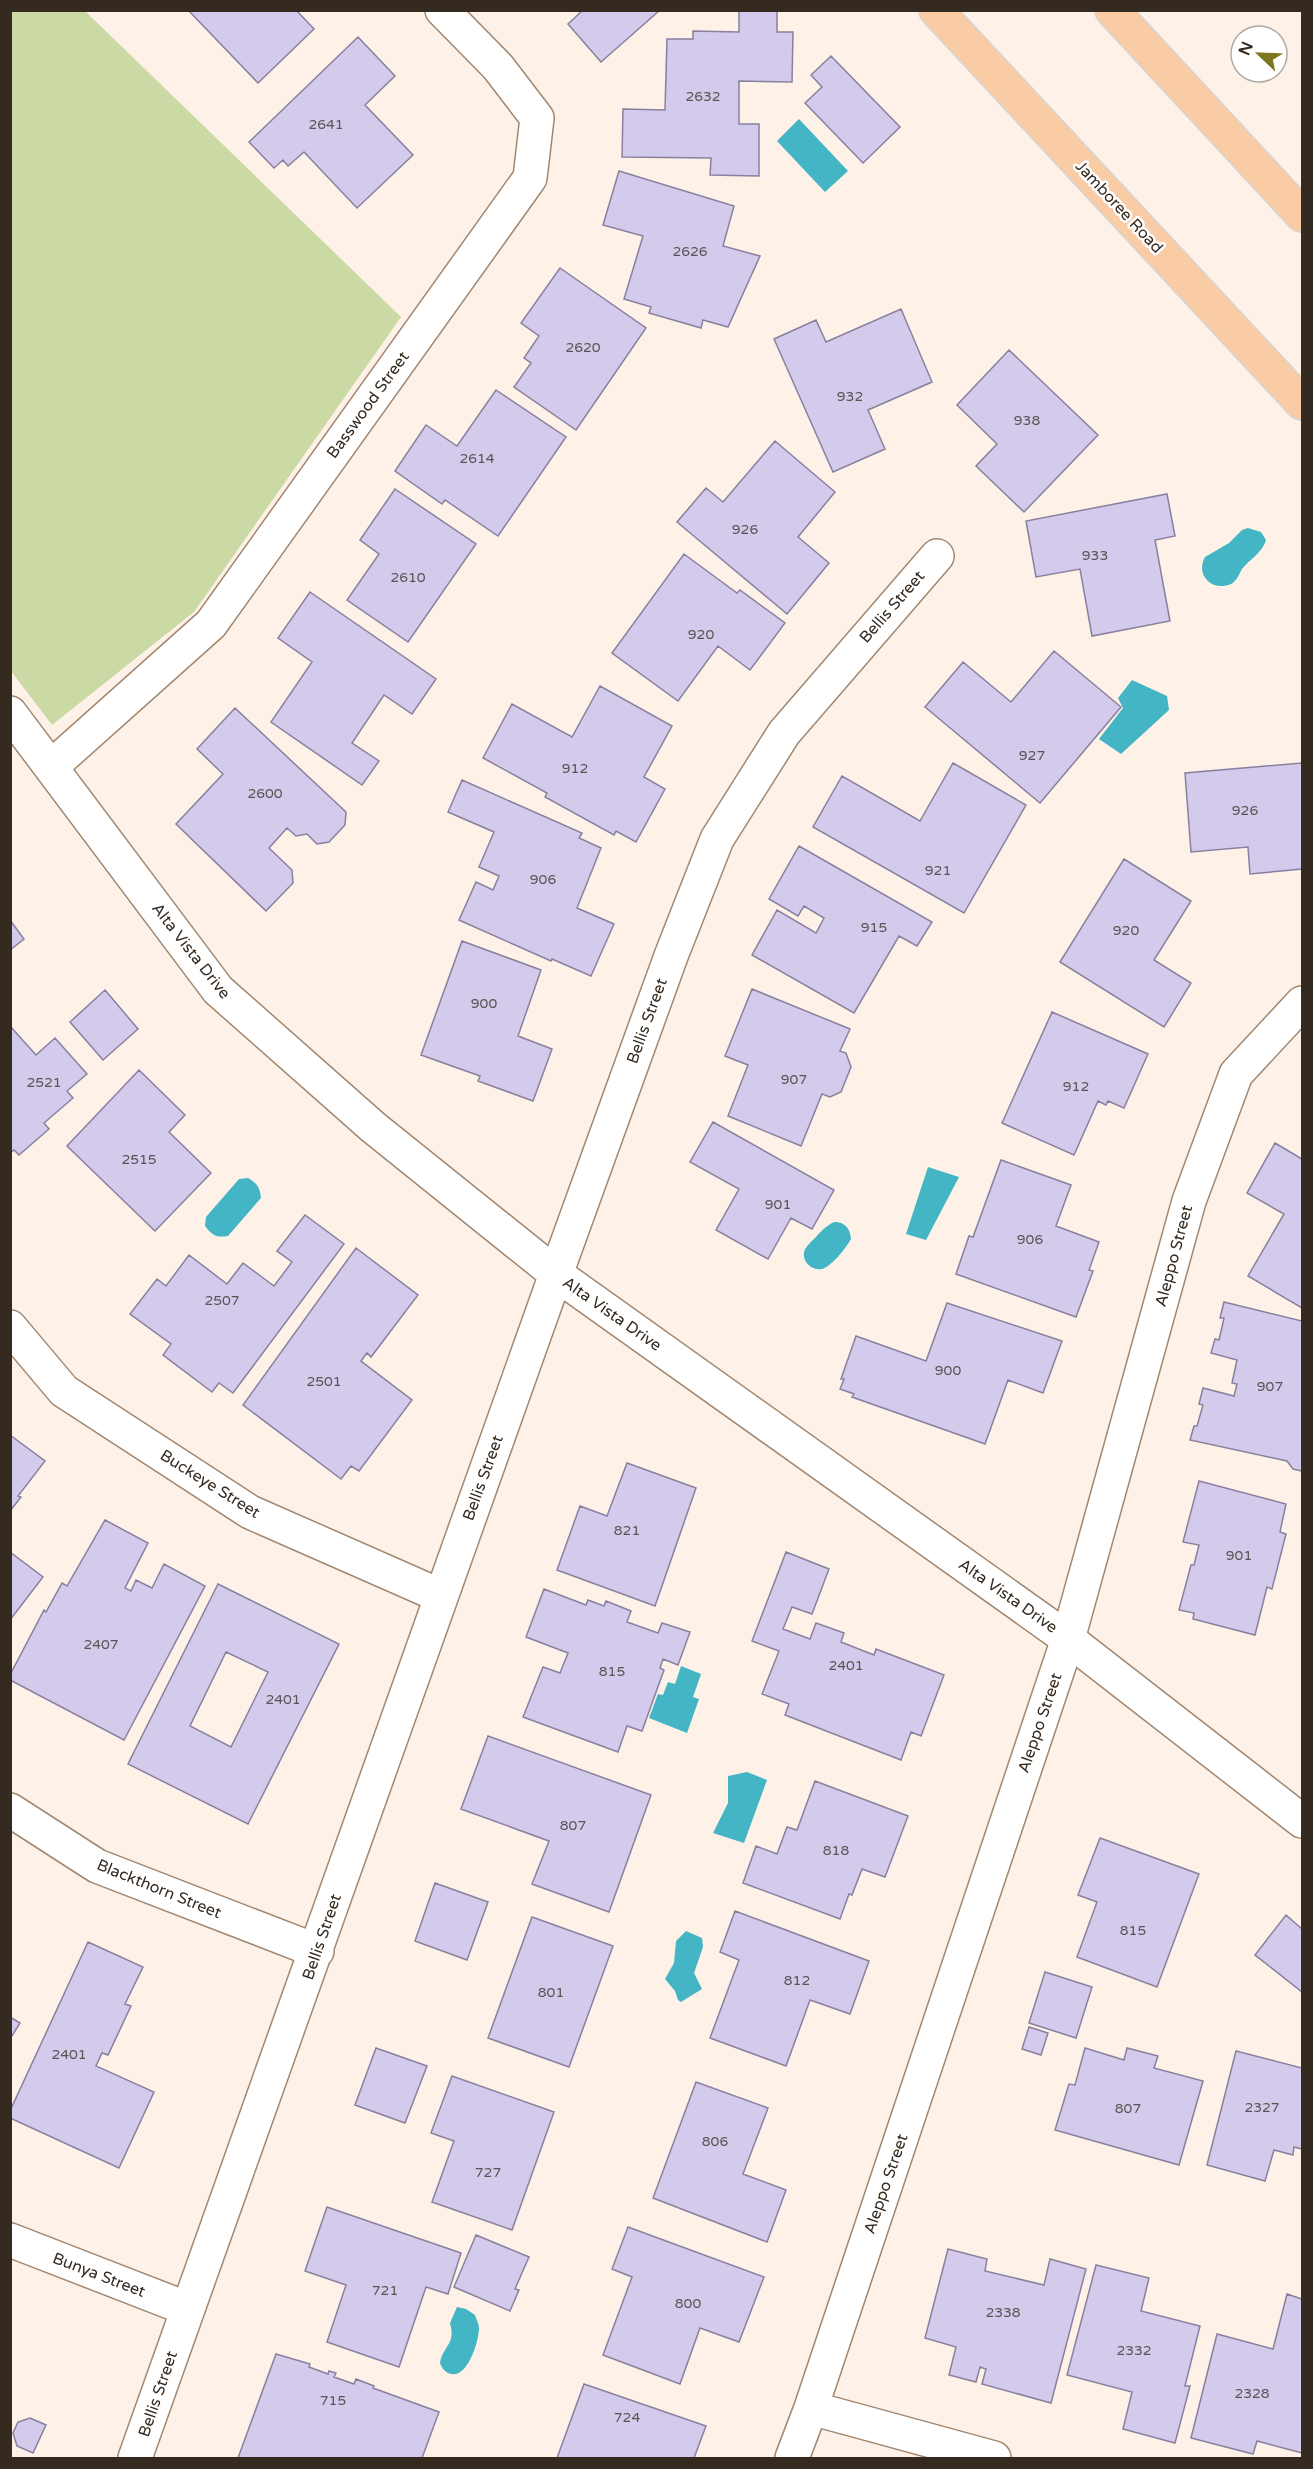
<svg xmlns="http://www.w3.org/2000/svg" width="1313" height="2469" viewBox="0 0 1313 2469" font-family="'Varela Round',sans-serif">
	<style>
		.green { fill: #cbdaa5 }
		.water { fill: #43b5c5 }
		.building { fill: #d3caec; stroke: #88809f; stroke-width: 1.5; fill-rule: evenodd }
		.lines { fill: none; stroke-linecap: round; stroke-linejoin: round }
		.minor-casing { stroke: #a28770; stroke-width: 36 }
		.primary-casing { stroke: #d7d4d2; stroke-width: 36 }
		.minor { stroke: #fff; stroke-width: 33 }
		.primary { stroke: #f9cca6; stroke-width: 33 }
		.labels { text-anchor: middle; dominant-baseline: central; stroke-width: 5; stroke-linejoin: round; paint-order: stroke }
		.number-label { font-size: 14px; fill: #5c5253 }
		.street-label { font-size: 16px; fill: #352a20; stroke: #fff }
	</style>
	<rect width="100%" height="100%" fill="#fef1e7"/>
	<!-- green -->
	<path class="green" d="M 11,10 L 85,11 L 401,317 L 194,612 L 52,725 L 11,671 Z"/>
	<!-- water -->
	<path class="water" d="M 799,119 L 848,171 L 825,192 L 777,141 Z
		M 1248,528 L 1261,532 L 1266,540 C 1263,552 1249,560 1242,569 C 1239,574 1237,581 1231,584 C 1212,592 1195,575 1205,557 L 1229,543 L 1242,530 Z
		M 1132,680 L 1167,696 L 1169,710 L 1121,754 L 1099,739 L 1123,708 L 1118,698 Z
		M 928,1167 L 959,1177 L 926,1240 L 906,1234 Z
		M 248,1178 C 257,1183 260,1188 261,1198 L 228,1236 C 216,1238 212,1235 205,1226 L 206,1217 L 239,1179 Z
		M 834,1222 C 845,1222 850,1228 851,1239 C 846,1248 832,1266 822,1269 C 812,1271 802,1262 804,1252 C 806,1246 811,1242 816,1237 C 821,1231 826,1226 834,1222 Z
		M 681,1666 L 701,1674 L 693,1697 L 699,1699 L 687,1733 L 649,1718 L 658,1694 L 663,1695 L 668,1682 L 675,1684 Z
		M 747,1772 L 767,1780 L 744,1843 L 713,1833 L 728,1803 L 728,1776 Z
		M 686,1931 L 702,1938 L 703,1947 L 694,1973 L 702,1989 L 681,2002 L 678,2000 L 675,1991 L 665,1979 L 674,1963 L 676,1941 Z
		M 457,2307 L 466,2309 L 475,2315 C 476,2319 479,2324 479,2328 C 479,2341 467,2382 448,2373 C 444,2371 442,2368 440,2363 C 443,2345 456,2345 450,2323 Z"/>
	<!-- building -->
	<path class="building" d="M 188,10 L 296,10 L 314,29 L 258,83 Z
		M 583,10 L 660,10 L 601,62 L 568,24 Z
		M 739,10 L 777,10 L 777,32 L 793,32 L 792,82 L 739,81 L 739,124 L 759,124 L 759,176 L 710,175 L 711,158 L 622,157 L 623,109 L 665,110 L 667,39 L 693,39 L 693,31 L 739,32 Z
		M 358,37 L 395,76 L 365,105 L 413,155 L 357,208 L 304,152 L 288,166 L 283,160 L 274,168 L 249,142 Z
		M 831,56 L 900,127 L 863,163 L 805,103 L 822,87 L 811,75 Z
		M 619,171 L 734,206 L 723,246 L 760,256 L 728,327 L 703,320 L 701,328 L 649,313 L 651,307 L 624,299 L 643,236 L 603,225 Z
		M 560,268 L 646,328 L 576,430 L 514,387 L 531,363 L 524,358 L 539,336 L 521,323 Z
		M 901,309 L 932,382 L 868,410 L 885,449 L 833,472 L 774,339 L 816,320 L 826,342 Z
		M 1009,350 L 1098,435 L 1024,512 L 976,466 L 997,444 L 957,405 Z
		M 496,390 L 566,437 L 498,536 L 445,500 L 442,504 L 395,471 L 426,425 L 457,446 Z
		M 775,441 L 835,492 L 798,537 L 829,563 L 787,614 L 677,522 L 706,488 L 723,502 Z
		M 395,489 L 476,544 L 408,642 L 347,600 L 379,554 L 360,540 Z
		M 1167,494 L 1175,536 L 1155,540 L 1170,621 L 1092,636 L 1080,569 L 1036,577 L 1026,521 Z
		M 684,554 L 737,593 L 740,590 L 785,623 L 750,670 L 718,646 L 678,701 L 612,653 Z
		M 310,592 L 436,679 L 412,714 L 384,695 L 352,743 L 379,761 L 362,785 L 271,722 L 312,662 L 278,638 Z
		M 1054,651 L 1121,707 L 1040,803 L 925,707 L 963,662 L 1011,702 Z
		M 600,686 L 672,726 L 644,777 L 665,789 L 636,842 L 616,831 L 614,835 L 545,797 L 547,793 L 483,758 L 512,704 L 572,737 Z
		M 235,708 L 346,812 L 345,825 L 329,842 L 317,844 L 307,834 L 296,836 L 287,828 L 269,848 L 292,870 L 293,883 L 266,911 L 176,824 L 223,774 L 197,749 Z
		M 953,763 L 1026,805 L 964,913 L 813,827 L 842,776 L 920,821 Z
		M 1302,763 L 1302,869 L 1250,874 L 1248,847 L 1191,852 L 1185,773 Z
		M 462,780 L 582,833 L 579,838 L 601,848 L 577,908 L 614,924 L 591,976 L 552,959 L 551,961 L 459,920 L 476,882 L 493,890 L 499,876 L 479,867 L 494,832 L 448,812 Z
		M 799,846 L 932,922 L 917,946 L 899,936 L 854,1013 L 752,955 L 777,910 L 816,933 L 824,918 L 804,906 L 798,916 L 769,899 Z
		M 1124,859 L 1191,901 L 1154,960 L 1191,983 L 1164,1027 L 1060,962 Z
		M 10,920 L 24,939 L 10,950 Z
		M 462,941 L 541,970 L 518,1036 L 552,1049 L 533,1101 L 478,1081 L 480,1076 L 421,1055 Z
		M 752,989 L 850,1029 L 840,1051 L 846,1053 L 851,1067 L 841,1092 L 830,1097 L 822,1094 L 801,1146 L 728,1116 L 748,1065 L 725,1056 Z
		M 105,990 L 138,1029 L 103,1060 L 70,1022 Z
		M 1052,1012 L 1148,1054 L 1124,1108 L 1108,1101 L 1106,1105 L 1098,1101 L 1074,1155 L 1002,1123 Z
		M 10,1026 L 36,1055 L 55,1038 L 87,1074 L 67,1091 L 73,1098 L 44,1123 L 49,1129 L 19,1155 L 14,1150 L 10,1153 Z
		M 139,1070 L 185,1115 L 169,1132 L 211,1173 L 155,1231 L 67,1146 Z
		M 713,1122 L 834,1190 L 812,1229 L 791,1218 L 768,1259 L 716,1230 L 739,1189 L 690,1162 Z
		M 1275,1143 L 1302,1159 L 1302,1308 L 1248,1276 L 1284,1214 L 1247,1193 Z
		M 1001,1160 L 1071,1185 L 1056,1226 L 1099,1242 L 1089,1270 L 1093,1271 L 1076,1317 L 956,1274 L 969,1236 L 973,1237 Z
		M 305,1215 L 344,1244 L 233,1393 L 219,1383 L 212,1392 L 163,1355 L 171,1344 L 130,1314 L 157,1279 L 166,1286 L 189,1255 L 227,1284 L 243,1263 L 274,1286 L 292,1262 L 277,1251 Z
		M 356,1248 L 418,1295 L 371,1357 L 367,1353 L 361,1361 L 412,1400 L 359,1471 L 351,1466 L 341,1479 L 243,1405 Z
		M 1224,1302 L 1302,1321 L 1302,1471 L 1293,1469 L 1287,1461 L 1190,1440 L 1194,1426 L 1197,1426 L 1203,1405 L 1199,1404 L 1203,1388 L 1234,1396 L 1237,1384 L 1232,1383 L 1237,1360 L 1211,1353 L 1215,1339 L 1219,1340 L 1224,1318 L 1220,1318 Z
		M 947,1303 L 1062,1341 L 1043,1393 L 1008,1380 L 985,1444 L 852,1397 L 854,1394 L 840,1389 L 844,1379 L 841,1379 L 856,1336 L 926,1361 Z
		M 10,1435 L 45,1461 L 18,1496 L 21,1497 L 10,1511 Z
		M 627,1463 L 696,1488 L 655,1606 L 557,1570 L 580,1506 L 607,1516 Z
		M 1199,1481 L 1286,1504 L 1280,1532 L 1286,1534 L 1272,1589 L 1267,1587 L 1255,1635 L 1193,1619 L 1194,1613 L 1179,1610 L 1191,1565 L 1194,1565 L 1199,1545 L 1183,1542 Z
		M 105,1520 L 148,1543 L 125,1588 L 131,1591 L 136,1580 L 152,1588 L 164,1564 L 205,1586 L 124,1740 L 10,1680 L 10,1675 L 44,1610 L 46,1612 L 62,1583 L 67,1586 Z
		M 10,1552 L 43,1577 L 10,1620 Z
		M 786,1552 L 829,1569 L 812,1614 L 792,1607 L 783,1629 L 810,1639 L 816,1623 L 844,1633 L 841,1642 L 874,1655 L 876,1649 L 944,1675 L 921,1736 L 911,1732 L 901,1760 L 785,1715 L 789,1704 L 762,1694 L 779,1651 L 752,1641 Z
		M 218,1584 L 339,1644 L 248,1824 L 128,1764 ZM 226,1652 L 268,1672 L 231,1747 L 190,1726 Z
		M 544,1589 L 586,1605 L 588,1600 L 604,1606 L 606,1601 L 631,1611 L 627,1622 L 658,1633 L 662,1623 L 690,1632 L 678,1665 L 663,1659 L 660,1668 L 664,1670 L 642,1731 L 627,1726 L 618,1752 L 523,1717 L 543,1667 L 560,1673 L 568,1653 L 526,1637 Z
		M 488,1736 L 651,1795 L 609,1912 L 532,1884 L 549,1841 L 461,1809 Z
		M 815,1781 L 908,1816 L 885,1877 L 862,1869 L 852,1895 L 849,1894 L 840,1919 L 743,1883 L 756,1846 L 777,1854 L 787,1827 L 797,1830 Z
		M 1100,1838 L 1199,1874 L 1157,1987 L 1077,1957 L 1097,1902 L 1078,1895 Z
		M 435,1883 L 488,1902 L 467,1960 L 415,1941 Z
		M 735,1911 L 869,1961 L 850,2014 L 810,2000 L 786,2066 L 710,2038 L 739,1960 L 720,1952 Z
		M 1286,1915 L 1302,1929 L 1302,1992 L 1255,1955 Z
		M 532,1917 L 613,1946 L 569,2067 L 488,2038 Z
		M 88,1942 L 143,1967 L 125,2004 L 131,2006 L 108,2055 L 102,2053 L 96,2066 L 154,2092 L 119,2168 L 10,2118 L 10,2111 Z
		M 1045,1972 L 1092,1987 L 1076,2038 L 1029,2023 Z
		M 10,2017 L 20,2023 L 10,2039 Z
		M 1029,2027 L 1048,2033 L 1041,2055 L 1022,2049 Z
		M 376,2048 L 427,2066 L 405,2123 L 355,2105 Z
		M 1085,2048 L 1124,2060 L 1127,2048 L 1158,2056 L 1154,2068 L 1203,2081 L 1179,2165 L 1055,2130 L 1069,2084 L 1075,2085 Z
		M 1236,2051 L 1302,2068 L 1302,2149 L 1294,2147 L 1293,2155 L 1274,2150 L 1265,2181 L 1207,2165 Z
		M 452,2076 L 554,2112 L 512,2230 L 432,2202 L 454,2141 L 431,2133 Z
		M 696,2082 L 768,2108 L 743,2174 L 786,2190 L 767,2242 L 653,2198 Z
		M 327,2207 L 461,2253 L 448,2294 L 426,2287 L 399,2367 L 327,2342 L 346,2285 L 305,2271 Z
		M 628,2227 L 764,2277 L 739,2342 L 700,2328 L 680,2384 L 603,2355 L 632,2277 L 612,2269 Z
		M 476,2235 L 529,2257 L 515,2289 L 519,2290 L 510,2311 L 454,2287 Z
		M 948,2249 L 987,2259 L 985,2271 L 1044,2285 L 1050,2259 L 1086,2269 L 1051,2403 L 982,2384 L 986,2369 L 980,2367 L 976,2382 L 949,2375 L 956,2347 L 925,2338 Z
		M 1096,2265 L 1149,2278 L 1141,2311 L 1200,2326 L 1185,2386 L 1190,2386 L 1175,2443 L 1123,2429 L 1132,2392 L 1067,2375 Z
		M 1287,2294 L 1302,2299 L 1302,2453 L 1257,2441 L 1253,2454 L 1191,2438 L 1217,2334 L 1273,2349 Z
		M 276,2354 L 310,2364 L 309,2367 L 328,2374 L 329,2371 L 336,2373 L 334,2377 L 354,2384 L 356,2379 L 374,2386 L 373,2388 L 439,2412 L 422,2458 L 238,2458 Z
		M 584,2384 L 706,2426 L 694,2458 L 557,2458 Z
		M 30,2418 L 46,2425 L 33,2453 L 17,2446 L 13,2433 L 18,2422 Z"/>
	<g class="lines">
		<defs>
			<path id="minor" d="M 10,713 L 218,990 L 373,1127 L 556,1274 L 1068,1639 L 1302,1821
				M 51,767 L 211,624 L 530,178 L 537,118 L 498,67 L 442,10
				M 10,1327 L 64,1391 L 250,1512 L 441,1596
				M 10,1810 L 97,1866 L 317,1951
				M 10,2240 L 188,2309
				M 811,2408 L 994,2458
				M 135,2458 L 556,1274 L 671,956 L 717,839 L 784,733 L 937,556
				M 792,2458 L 811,2408 L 1068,1639 L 1189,1201 L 1236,1074 L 1302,1003"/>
			<path id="primary" d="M 936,10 L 1302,403
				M 1112,10 L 1302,215"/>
		</defs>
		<!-- minor casing -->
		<use href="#minor" class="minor-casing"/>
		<!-- primary casing -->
		<use href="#primary" class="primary-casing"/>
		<!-- minor -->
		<use href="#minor" class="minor"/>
		<!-- primary -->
		<use href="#primary" class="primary"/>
	</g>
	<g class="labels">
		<!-- number labels -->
		<g class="number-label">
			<text x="703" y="96">2632</text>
			<text x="326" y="124">2641</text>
			<text x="690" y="251">2626</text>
			<text x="583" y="347">2620</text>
			<text x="850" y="396">932</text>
			<text x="1027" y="420">938</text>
			<text x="477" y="458">2614</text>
			<text x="745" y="529">926</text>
			<text x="1095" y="555">933</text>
			<text x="408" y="577">2610</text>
			<text x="701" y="634">920</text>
			<text x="1032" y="755">927</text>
			<text x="575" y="768">912</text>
			<text x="265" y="793">2600</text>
			<text x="1245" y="810">926</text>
			<text x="938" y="870">921</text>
			<text x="543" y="879">906</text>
			<text x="874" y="927">915</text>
			<text x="1126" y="930">920</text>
			<text x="484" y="1003">900</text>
			<text x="794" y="1079">907</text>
			<text x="44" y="1082">2521</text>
			<text x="1076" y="1086">912</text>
			<text x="139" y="1159">2515</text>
			<text x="778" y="1204">901</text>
			<text x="1030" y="1239">906</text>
			<text x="222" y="1300">2507</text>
			<text x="948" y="1370">900</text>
			<text x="324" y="1381">2501</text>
			<text x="1270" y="1386">907</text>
			<text x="627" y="1530">821</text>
			<text x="1239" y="1555">901</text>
			<text x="101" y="1644">2407</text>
			<text x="846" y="1665">2401</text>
			<text x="612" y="1671">815</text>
			<text x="283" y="1699">2401</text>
			<text x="573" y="1825">807</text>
			<text x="836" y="1850">818</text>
			<text x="1133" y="1930">815</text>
			<text x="797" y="1980">812</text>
			<text x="551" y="1992">801</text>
			<text x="69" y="2054">2401</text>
			<text x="1262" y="2107">2327</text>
			<text x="1128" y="2108">807</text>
			<text x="715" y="2141">806</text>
			<text x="488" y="2172">727</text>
			<text x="385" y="2290">721</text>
			<text x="688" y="2303">800</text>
			<text x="1003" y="2312">2338</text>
			<text x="1134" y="2350">2332</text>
			<text x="1252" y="2393">2328</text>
			<text x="333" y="2400">715</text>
			<text x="627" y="2417">724</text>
		</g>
		<!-- street labels -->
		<g class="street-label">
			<text transform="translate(1119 207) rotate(47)">Jamboree Road</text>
			<text transform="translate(368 405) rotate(-54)">Basswood Street</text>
			<text transform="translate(892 607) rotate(-49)">Bellis Street</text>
			<text transform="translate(191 951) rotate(52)">Alta Vista Drive</text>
			<text transform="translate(647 1021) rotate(-70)">Bellis Street</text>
			<text transform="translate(1174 1256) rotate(-75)">Aleppo Street</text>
			<text transform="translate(612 1314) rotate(35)">Alta Vista Drive</text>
			<text transform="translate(483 1478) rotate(-70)">Bellis Street</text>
			<text transform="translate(210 1484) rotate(32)">Buckeye Street</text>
			<text transform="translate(1008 1596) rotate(35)">Alta Vista Drive</text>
			<text transform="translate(1040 1723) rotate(-71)">Aleppo Street</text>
			<text transform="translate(159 1889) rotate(22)">Blackthorn Street</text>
			<text transform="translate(322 1937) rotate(-71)">Bellis Street</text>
			<text transform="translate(886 2184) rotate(-71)">Aleppo Street</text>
			<text transform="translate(99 2275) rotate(21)">Bunya Street</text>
			<text transform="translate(158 2394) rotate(-71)">Bellis Street</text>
		</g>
	</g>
	<!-- border -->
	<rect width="1313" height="2469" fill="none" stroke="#352a20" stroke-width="24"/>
	<!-- north arrow -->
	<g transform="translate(1259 54) rotate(293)"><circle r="28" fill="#ffffff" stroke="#aeaaa6" stroke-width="1.5"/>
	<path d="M0-4.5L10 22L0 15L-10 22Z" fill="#7c771d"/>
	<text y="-9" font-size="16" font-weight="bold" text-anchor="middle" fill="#352a20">N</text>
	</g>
</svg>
